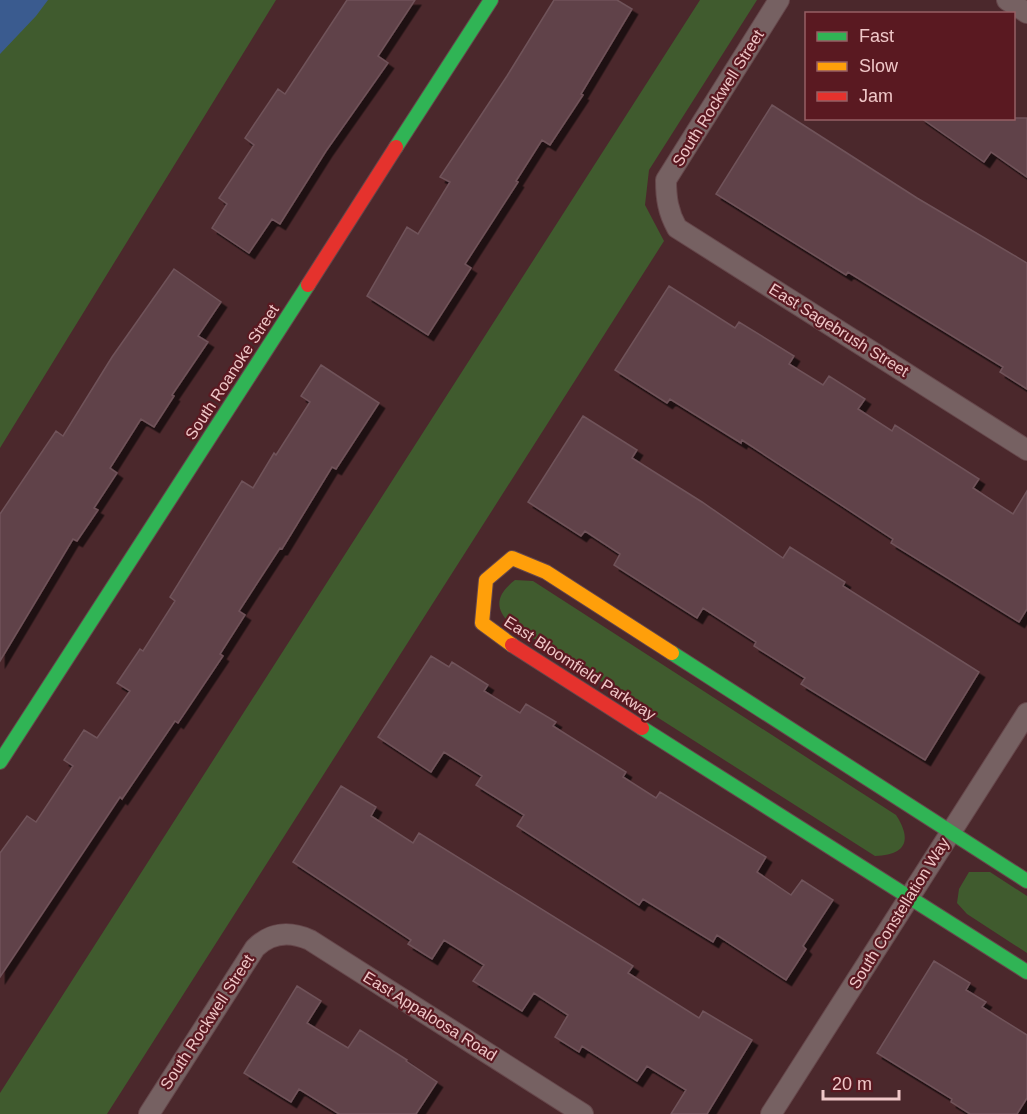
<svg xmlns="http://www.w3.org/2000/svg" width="1027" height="1114" viewBox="0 0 1027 1114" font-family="Helvetica,sans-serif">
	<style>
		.green { fill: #405b2e }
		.water { fill: #3a5b8f }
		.building { fill: #614349; stroke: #70535a; stroke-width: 1.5; filter: url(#shadow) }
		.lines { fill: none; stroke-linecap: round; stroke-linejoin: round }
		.street-casing { stroke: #66474b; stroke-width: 22 }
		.fast-casing { stroke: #66474b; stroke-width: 16 }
		.slow-casing { stroke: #66474b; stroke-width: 16 }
		.jam-casing { stroke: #66474b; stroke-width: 16 }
		.street { stroke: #766162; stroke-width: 20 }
		.fast { stroke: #30b455; stroke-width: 14 }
		.slow { stroke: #ff9f0a; stroke-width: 14 }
		.jam { stroke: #e5322d; stroke-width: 14 }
		.labels { text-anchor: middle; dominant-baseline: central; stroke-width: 4.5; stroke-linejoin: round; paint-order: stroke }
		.street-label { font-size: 16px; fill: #f0c7c8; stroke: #5a1921 }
	</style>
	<defs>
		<filter id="shadow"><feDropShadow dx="5.5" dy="5.5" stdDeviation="0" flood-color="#0009"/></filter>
	</defs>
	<rect width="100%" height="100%" fill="#4b282c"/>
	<!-- green -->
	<path class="green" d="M 0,0 L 276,0 L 0,448 Z
		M 700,0 L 757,0 L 649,170 L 645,205 L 664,241 L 107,1114 L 0,1114 L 0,1093 Z
		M 515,580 L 533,581 L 896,815 C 913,841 905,855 875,856 L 511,624 C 493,608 497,594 515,580 Z
		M 969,872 L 990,872 L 1027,896 L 1027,953 L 967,914 L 957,903 L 959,889 Z"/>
	<!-- water -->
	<path class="water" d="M 0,0 L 48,0 L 36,16 L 0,54 Z"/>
	<!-- building -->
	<path class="building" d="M 347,0 L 415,0 L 378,56 L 388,63 L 326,151 L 280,224 L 272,219 L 249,253 L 212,228 L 227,204 L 219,198 L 254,145 L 245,138 L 278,89 L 285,94 Z
		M 554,0 L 617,0 L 632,9 L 581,94 L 583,95 L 550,145 L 542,140 L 516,181 L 518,182 L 465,264 L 471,268 L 428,335 L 367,296 L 407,227 L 418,234 L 450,182 L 440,177 L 507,76 Z
		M 772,105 L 917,198 L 1027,263 L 1027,389 L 1000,372 L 1003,367 L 848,272 L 846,275 L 716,194 Z
		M 921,118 L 1027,118 L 1027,177 L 991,152 L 984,162 Z
		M 174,269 L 221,302 L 198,336 L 208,342 L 172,395 L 174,396 L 154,427 L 141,419 L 110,468 L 117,473 L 94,508 L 98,510 L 77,541 L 73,539 L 0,661 L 0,514 L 56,431 L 63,436 L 112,357 Z
		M 669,286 L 735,328 L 739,322 L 794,356 L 789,364 L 823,385 L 829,376 L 865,399 L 858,409 L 892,431 L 895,425 L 979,479 L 973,488 L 1013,514 L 1027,491 L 1027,609 L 1019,622 L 891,543 L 893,539 L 742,440 L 741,443 L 670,399 L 667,403 L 615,370 Z
		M 321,365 L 379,403 L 336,469 L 332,467 L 282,549 L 280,548 L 239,611 L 245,615 L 220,654 L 223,656 L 178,723 L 175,721 L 122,799 L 120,797 L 0,977 L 0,853 L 27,816 L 36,822 L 73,766 L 64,760 L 84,730 L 97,738 L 130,691 L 117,683 L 140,649 L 143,651 L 175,601 L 170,597 L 242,481 L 253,488 L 274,453 L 276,455 L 310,402 L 301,396 Z
		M 583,416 L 637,450 L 632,458 L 702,502 L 783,558 L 790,547 L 845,582 L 843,586 L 979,672 L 925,760 L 801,684 L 805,678 L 754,646 L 756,642 L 703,608 L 697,618 L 614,565 L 620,554 L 585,531 L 581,536 L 528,502 Z
		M 431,656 L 449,667 L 452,662 L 488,685 L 484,691 L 520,713 L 526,704 L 556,722 L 553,726 L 626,772 L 623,777 L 656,798 L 660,792 L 766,857 L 757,872 L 791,895 L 802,880 L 833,900 L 803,946 L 806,949 L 786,980 L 717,935 L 713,942 L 643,899 L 639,905 L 517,826 L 524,815 L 476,785 L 482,776 L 444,752 L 431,772 L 378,737 Z
		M 341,786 L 376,807 L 371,816 L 413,843 L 419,833 L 633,966 L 628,973 L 699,1018 L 703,1011 L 752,1040 L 707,1114 L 671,1114 L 686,1090 L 647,1066 L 637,1081 L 582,1046 L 579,1052 L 555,1037 L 568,1015 L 534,993 L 522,1011 L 473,981 L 484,965 L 444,940 L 432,959 L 408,944 L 411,940 L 293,862 Z
		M 934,961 L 970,983 L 966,990 L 986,1002 L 982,1007 L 1027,1035 L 1027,1098 L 1017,1114 L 970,1114 L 951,1102 L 952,1099 L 877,1053 Z
		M 297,986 L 321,1001 L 307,1023 L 348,1048 L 360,1030 L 407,1060 L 406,1061 L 437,1082 L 416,1114 L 339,1114 L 299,1089 L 291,1102 L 244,1073 Z"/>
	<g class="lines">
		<defs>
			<path id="street" d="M 779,0 L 666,180 C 666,198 668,212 677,228 L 1027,450
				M 1007,0 L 1027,13
				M 149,1114 L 255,948 C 271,932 290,931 310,940 L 583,1114
				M 771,1114 L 1027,713"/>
			<path id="fast" d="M 396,147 L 491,0
				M 672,653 L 1027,881
				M 642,728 L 1027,972
				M 0,762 L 308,285"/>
			<path id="slow" d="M 512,645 L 482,623 L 486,580 L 512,558 L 546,572 L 672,653"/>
			<path id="jam" d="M 308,285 L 396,147
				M 512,645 L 642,728"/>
		</defs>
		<!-- street casing -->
		<use href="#street" class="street-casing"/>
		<!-- fast casing -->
		<use href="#fast" class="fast-casing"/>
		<!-- slow casing -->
		<use href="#slow" class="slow-casing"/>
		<!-- jam casing -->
		<use href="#jam" class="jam-casing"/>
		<!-- street -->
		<use href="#street" class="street"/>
		<!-- fast -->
		<use href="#fast" class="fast"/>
		<!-- slow -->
		<use href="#slow" class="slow"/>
		<!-- jam -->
		<use href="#jam" class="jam"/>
	</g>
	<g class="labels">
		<!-- street labels -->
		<g class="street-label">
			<text transform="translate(718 98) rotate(-58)">South Rockwell Street</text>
			<text transform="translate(839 330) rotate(32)">East Sagebrush Street</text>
			<text transform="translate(232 372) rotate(-57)">South Roanoke Street</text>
			<text transform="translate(580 668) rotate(33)">East Bloomfield Parkway</text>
			<text transform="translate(899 913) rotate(-58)">South Constellation Way</text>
			<text transform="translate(430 1016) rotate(32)">East Appaloosa Road</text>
			<text transform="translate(207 1022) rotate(-57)">South Rockwell Street</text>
		</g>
	</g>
	<!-- legend -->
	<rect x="805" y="12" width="210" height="108" fill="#5a1921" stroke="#965f64" stroke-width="1.5"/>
	<rect x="817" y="32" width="30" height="9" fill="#30b455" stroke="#965f64" stroke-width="1.5"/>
	<text x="859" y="42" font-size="18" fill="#f0c7c8">Fast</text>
	<rect x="817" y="62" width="30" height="9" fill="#ff9f0a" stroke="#965f64" stroke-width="1.5"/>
	<text x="859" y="72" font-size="18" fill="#f0c7c8">Slow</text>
	<rect x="817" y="92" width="30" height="9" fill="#e5322d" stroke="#965f64" stroke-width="1.5"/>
	<text x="859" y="102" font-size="18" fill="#f0c7c8">Jam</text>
	<!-- scale -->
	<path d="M823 1090v9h76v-9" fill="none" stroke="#f0c7c8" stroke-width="3"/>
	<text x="832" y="1090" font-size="18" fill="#f0c7c8" stroke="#5a1921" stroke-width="4.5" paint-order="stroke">20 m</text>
</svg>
